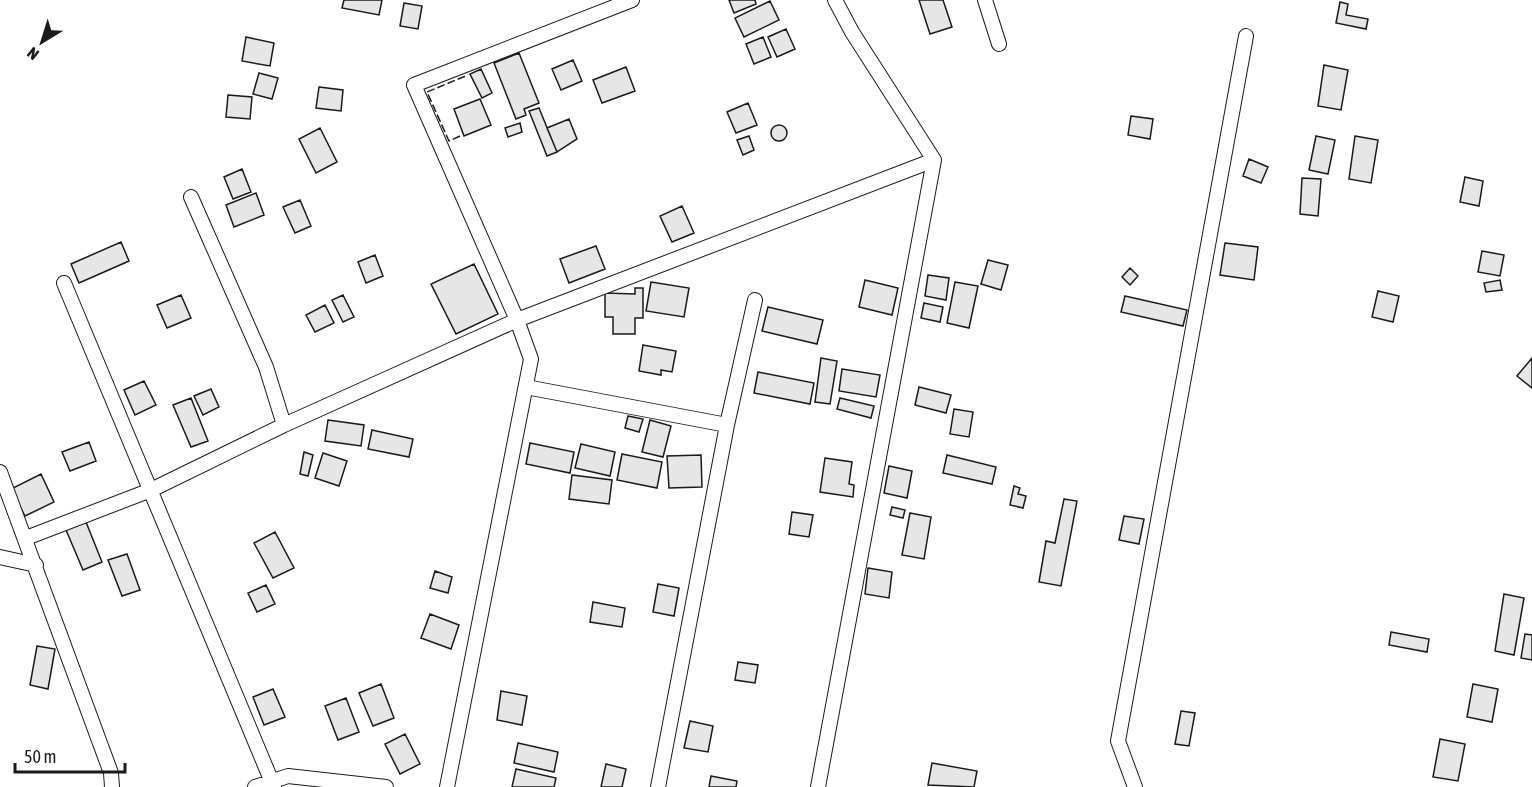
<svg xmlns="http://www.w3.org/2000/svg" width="1532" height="787" viewBox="0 0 1532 787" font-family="'Asap Condensed',sans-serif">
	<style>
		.building { fill: #e6e6e6; stroke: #1a1a1a; stroke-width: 1.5 }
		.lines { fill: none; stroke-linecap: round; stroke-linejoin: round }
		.street-casing { stroke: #1a1a1a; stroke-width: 16 }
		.street { stroke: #fff; stroke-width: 14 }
		.fence { stroke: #1a1a1a; stroke-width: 1.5; stroke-dasharray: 8 3; stroke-linecap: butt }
	</style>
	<rect width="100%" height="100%" fill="#fff"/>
	<!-- building -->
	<path class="building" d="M 344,0 L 382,0 L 379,15 L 342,8 Z
		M 729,0 L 755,0 L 756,4 L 734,13 Z
		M 919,0 L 943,0 L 952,27 L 930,34 Z
		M 770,1 L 779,20 L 744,37 L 735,18 Z
		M 1340,2 L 1348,4 L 1346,15 L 1368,19 L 1366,29 L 1336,23 Z
		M 404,3 L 422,6 L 418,29 L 400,26 Z
		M 786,29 L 795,49 L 777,57 L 768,37 Z
		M 246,37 L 274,43 L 270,66 L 242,61 Z
		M 763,37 L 771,57 L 754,64 L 746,44 Z
		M 519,53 L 539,103 L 524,109 L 526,115 L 516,119 L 494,63 Z
		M 573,60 L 582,81 L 561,90 L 552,69 Z
		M 1324,65 L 1348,70 L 1341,110 L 1318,106 Z
		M 626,67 L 635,91 L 602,103 L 593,80 Z
		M 481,69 L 492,93 L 482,98 L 470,74 Z
		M 259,73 L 278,78 L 272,99 L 253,94 Z
		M 319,87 L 343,90 L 341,111 L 316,108 Z
		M 228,95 L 252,97 L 250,119 L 226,117 Z
		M 480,99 L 491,125 L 464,136 L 454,109 Z
		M 748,103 L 757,125 L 736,133 L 727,112 Z
		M 539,108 L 557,152 L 547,156 L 529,111 Z
		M 1131,116 L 1153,119 L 1150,139 L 1128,135 Z
		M 569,119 L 577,139 L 557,152 L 547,128 Z
		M 520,123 L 522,132 L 508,137 L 505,128 Z
		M771 133a8 8 0 1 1 16 0a8 8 0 1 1-16 0Z
		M 320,128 L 337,162 L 316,173 L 299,139 Z
		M 749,136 L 754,150 L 743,155 L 737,140 Z
		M 1316,136 L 1335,140 L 1328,174 L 1309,170 Z
		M 1355,136 L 1378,140 L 1371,183 L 1349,179 Z
		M 1249,159 L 1268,167 L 1261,183 L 1243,176 Z
		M 242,169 L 251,192 L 233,199 L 224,177 Z
		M 1465,177 L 1483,181 L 1479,206 L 1460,202 Z
		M 1302,178 L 1321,179 L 1318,216 L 1300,214 Z
		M 256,193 L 264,215 L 234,227 L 226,205 Z
		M 300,200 L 311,226 L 295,233 L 283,207 Z
		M 682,206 L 694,233 L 672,242 L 660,216 Z
		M 121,242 L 129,261 L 79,283 L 71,264 Z
		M 1225,243 L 1258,247 L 1254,280 L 1220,275 Z
		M 596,246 L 605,269 L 569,283 L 560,259 Z
		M 1482,251 L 1504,255 L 1500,276 L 1478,272 Z
		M 375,255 L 383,276 L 366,283 L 358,262 Z
		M 988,260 L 1008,265 L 1001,290 L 981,284 Z
		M 474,264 L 498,314 L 456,334 L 431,284 Z
		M 1130,268 L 1138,276 L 1130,285 L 1122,277 Z
		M 928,275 L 949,278 L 946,300 L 925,296 Z
		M 865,280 L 898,288 L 892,315 L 859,307 Z
		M 1500,280 L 1502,290 L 1486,292 L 1484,283 Z
		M 651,282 L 689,288 L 684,317 L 646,311 Z
		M 955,282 L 978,286 L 969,328 L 947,323 Z
		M 635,288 L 643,288 L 643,318 L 635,318 L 635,334 L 613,334 L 613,317 L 605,317 L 605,293 L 635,294 Z
		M 1378,291 L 1399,296 L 1393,322 L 1372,317 Z
		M 181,295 L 191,318 L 167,328 L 157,305 Z
		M 343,295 L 354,317 L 343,322 L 332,300 Z
		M 1125,296 L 1187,310 L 1183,326 L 1121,312 Z
		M 924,303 L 943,307 L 940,322 L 921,318 Z
		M 325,305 L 334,323 L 315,332 L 306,315 Z
		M 768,307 L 823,320 L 817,344 L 762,331 Z
		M 643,345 L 676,351 L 672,372 L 661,370 L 661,375 L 639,371 Z
		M 821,358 L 837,361 L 830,404 L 815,402 Z
		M 1532,358 L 1532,388 L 1517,376 Z
		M 842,369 L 880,375 L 876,397 L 839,391 Z
		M 758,372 L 814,383 L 810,404 L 754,393 Z
		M 144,381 L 156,405 L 135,415 L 124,390 Z
		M 919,387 L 951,395 L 946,413 L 915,405 Z
		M 211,389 L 219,407 L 203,415 L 194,396 Z
		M 191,398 L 208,441 L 191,447 L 173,405 Z
		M 840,398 L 874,406 L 871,418 L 837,409 Z
		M 954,409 L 973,412 L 969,437 L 950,434 Z
		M 628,416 L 643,419 L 639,432 L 625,428 Z
		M 328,420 L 364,425 L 361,446 L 325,441 Z
		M 650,420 L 671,426 L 663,457 L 642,452 Z
		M 372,430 L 413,439 L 409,457 L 368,449 Z
		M 89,442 L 96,461 L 70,471 L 62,452 Z
		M 530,443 L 574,452 L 570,473 L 526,464 Z
		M 581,444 L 615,452 L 610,476 L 575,468 Z
		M 304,452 L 313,455 L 308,476 L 300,474 Z
		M 323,453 L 347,461 L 339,486 L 315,478 Z
		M 622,454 L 662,462 L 657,488 L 617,480 Z
		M 701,455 L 702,487 L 669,488 L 667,456 Z
		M 947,455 L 996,467 L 992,484 L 943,473 Z
		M 825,458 L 852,462 L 849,484 L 854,485 L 853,497 L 820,492 Z
		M 889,466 L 912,471 L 907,498 L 884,493 Z
		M 41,474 L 54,502 L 25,516 L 11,489 Z
		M 572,475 L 612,480 L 609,504 L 569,499 Z
		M 1014,486 L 1020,488 L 1018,494 L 1026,496 L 1023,508 L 1010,505 Z
		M 1064,499 L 1077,501 L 1061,586 L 1039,582 L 1046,541 L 1055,543 Z
		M 892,507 L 905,510 L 903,518 L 890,515 Z
		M 792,512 L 813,515 L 809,537 L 789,534 Z
		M 910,513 L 931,517 L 924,559 L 902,555 Z
		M 1124,516 L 1144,519 L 1139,544 L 1119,540 Z
		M 86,522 L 102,562 L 83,570 L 66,530 Z
		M 275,532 L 294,568 L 273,578 L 254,543 Z
		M 127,554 L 140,590 L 122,596 L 108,560 Z
		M 868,568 L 892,572 L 889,598 L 865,594 Z
		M 435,571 L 452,577 L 448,593 L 430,588 Z
		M 658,584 L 679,588 L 674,616 L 653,612 Z
		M 266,585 L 275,604 L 257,612 L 248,593 Z
		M 1504,594 L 1524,598 L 1514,655 L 1495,651 Z
		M 593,602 L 625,608 L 622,627 L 590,622 Z
		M 430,614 L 459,625 L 451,649 L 421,638 Z
		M 1391,632 L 1429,639 L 1427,652 L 1389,645 Z
		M 1525,634 L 1532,635 L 1532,660 L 1521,658 Z
		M 37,646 L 55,649 L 48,689 L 30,685 Z
		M 738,662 L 758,665 L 755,683 L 735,680 Z
		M 381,684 L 394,718 L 373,726 L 359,693 Z
		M 1473,684 L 1498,689 L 1492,722 L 1467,717 Z
		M 273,689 L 285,717 L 264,725 L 253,697 Z
		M 501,691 L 527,696 L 522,725 L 497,720 Z
		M 346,698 L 359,732 L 338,740 L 325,706 Z
		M 1181,711 L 1195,713 L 1189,746 L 1175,744 Z
		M 690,721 L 713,726 L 708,752 L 684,748 Z
		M 405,734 L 420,764 L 400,774 L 385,744 Z
		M 1440,739 L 1465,744 L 1458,781 L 1433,777 Z
		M 518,743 L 558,752 L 554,772 L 514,763 Z
		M 932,763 L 977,771 L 974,787 L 928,785 Z
		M 606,764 L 626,769 L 622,787 L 601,787 Z
		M 516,769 L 556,778 L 554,787 L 512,787 Z
		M 711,776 L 737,781 L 736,787 L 709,787 Z"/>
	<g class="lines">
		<defs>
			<path id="street" d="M 985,0 L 999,44
				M 191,197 L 266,367 L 284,425
				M 64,283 L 274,787
				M 526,387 L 727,425
				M 0,472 L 111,773 L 112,787
				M 26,538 L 151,490 L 284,425 L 517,320 L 934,160 L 852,32 L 835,0
				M 0,557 L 36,565
				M 255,787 L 288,776 L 386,787
				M 447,787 L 531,359 L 517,320 L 414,85 L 632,0
				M 658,787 L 727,425 L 755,300
				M 818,787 L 934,160
				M 1135,787 L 1118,741 L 1246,36"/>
		</defs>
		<!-- street casing -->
		<use href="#street" class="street-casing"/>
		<!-- street -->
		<use href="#street" class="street"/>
		<!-- fence -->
		<path class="fence" d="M 460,136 L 449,141 L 427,92 L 468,75"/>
	</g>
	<!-- north arrow -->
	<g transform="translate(42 42) rotate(218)" stroke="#ffffff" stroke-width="4.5" paint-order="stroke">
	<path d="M0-4.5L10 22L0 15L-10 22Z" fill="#1a1a1a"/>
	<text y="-9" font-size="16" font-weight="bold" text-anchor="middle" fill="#1a1a1a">N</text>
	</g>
	<!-- scale -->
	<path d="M15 763v9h110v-9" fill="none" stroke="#1a1a1a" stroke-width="3"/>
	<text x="24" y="763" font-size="18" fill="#1a1a1a" stroke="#ffffff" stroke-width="4.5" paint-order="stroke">50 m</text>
</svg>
